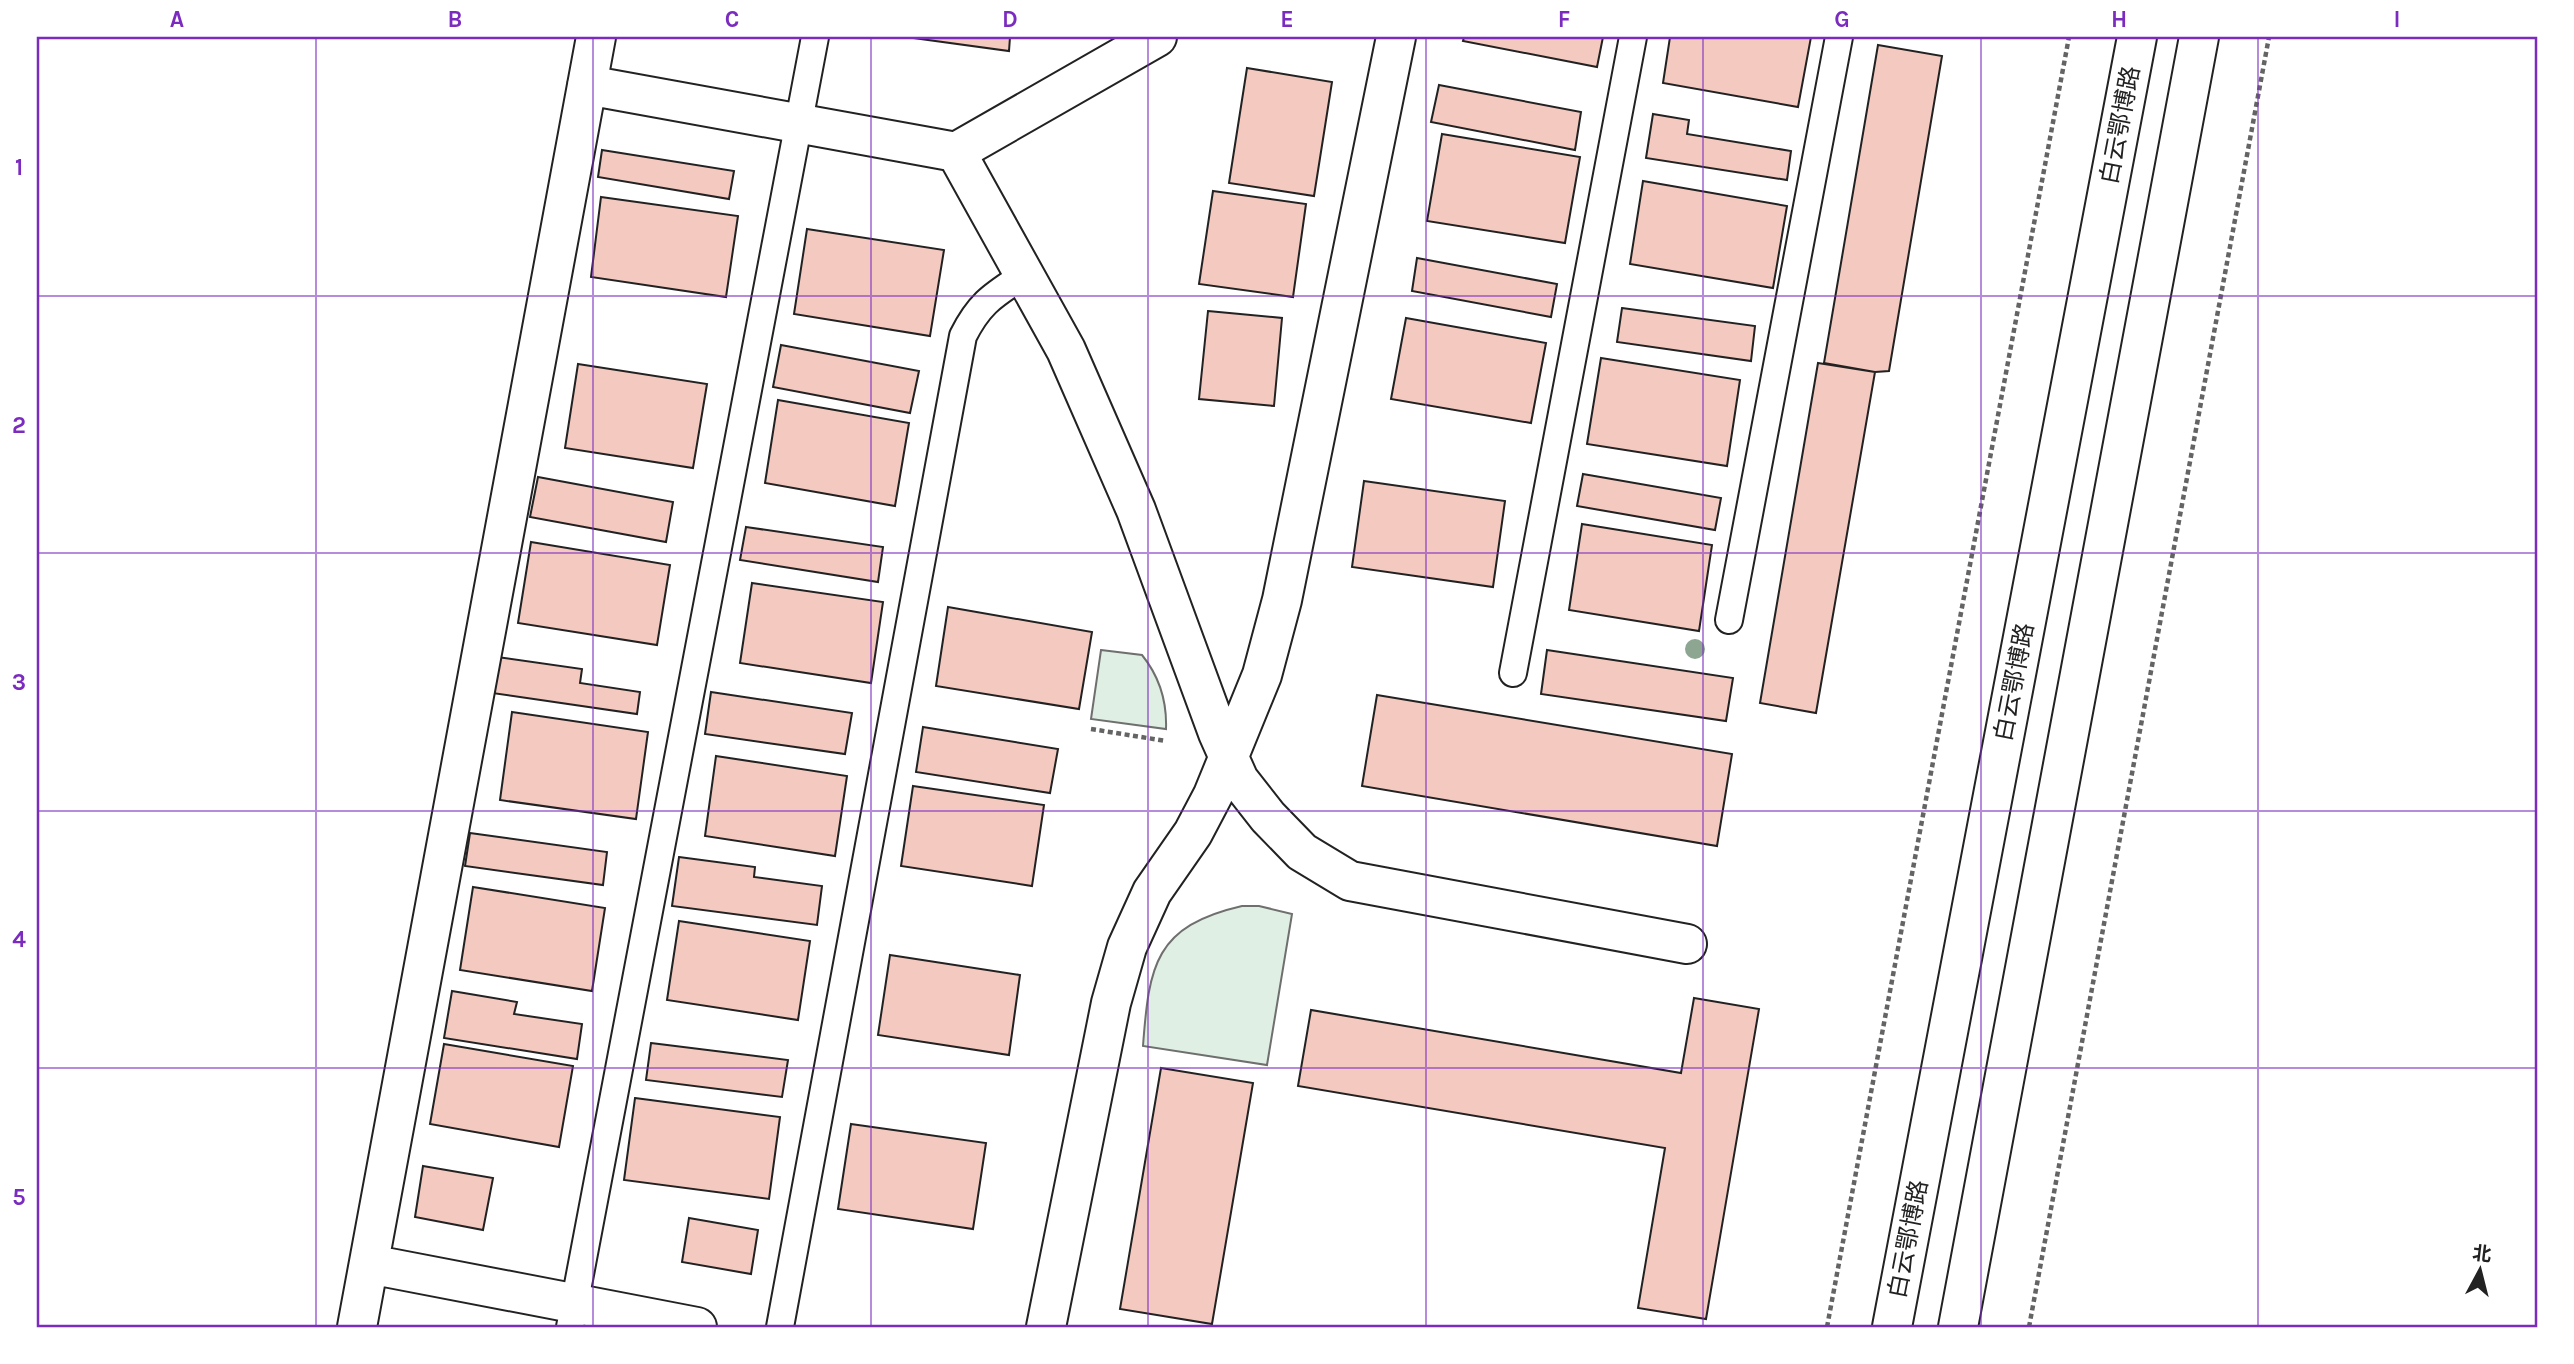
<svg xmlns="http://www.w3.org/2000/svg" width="2574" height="1364" viewBox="0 0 2574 1364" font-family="Karla,'Noto Sans SC',sans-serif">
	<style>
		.green { fill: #e0efe3; stroke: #6f6f6f; stroke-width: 2 }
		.building { fill: #f3c9c0; stroke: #222; stroke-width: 2 }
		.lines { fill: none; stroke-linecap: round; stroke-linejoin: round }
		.lane-casing { stroke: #222; stroke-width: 30 }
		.street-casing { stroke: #222; stroke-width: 42 }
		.primary-casing { stroke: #222; stroke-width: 42 }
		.path { stroke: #646464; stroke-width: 4.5; stroke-dasharray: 5 3.5; stroke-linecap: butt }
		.lane { stroke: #fff; stroke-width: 26 }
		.street { stroke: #fff; stroke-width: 38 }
		.primary { stroke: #fff; stroke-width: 38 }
		.tree { fill: #8da692 }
		.grid { fill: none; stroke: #7b2cbf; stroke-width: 2; stroke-opacity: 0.55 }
		.labels { text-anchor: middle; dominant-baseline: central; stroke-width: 5; stroke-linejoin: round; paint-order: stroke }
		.street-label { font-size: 24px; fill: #222; stroke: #fff }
		.neatline { fill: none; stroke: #7b2cbf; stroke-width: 2.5 }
		.grid-label { font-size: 23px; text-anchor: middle; font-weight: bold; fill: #7b2cbf }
	</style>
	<rect width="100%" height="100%" fill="#fff"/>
	<!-- green -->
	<path class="green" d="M 1101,650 L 1142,655 C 1159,676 1167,702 1166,729 L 1091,719 Z
		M 1242,906 L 1259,906 L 1292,914 L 1267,1065 L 1143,1046 C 1149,965 1155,926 1242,906 Z"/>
	<!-- building -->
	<path class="building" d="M 906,37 L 1010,37 L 1009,51 Z
		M 1464,37 L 1603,37 L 1597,67 L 1463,41 Z
		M 1670,37 L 1811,37 L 1798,107 L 1663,83 Z
		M 1878,45 L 1942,56 L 1889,371 L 1875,372 L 1824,363 Z
		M 1247,68 L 1332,82 L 1314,196 L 1229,183 Z
		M 1439,85 L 1581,112 L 1575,150 L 1431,122 Z
		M 1653,114 L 1689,120 L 1687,134 L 1791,151 L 1787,180 L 1646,158 Z
		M 1442,134 L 1580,157 L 1565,243 L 1427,221 Z
		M 602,150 L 734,171 L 729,199 L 598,177 Z
		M 1643,181 L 1787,206 L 1773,288 L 1630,264 Z
		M 1213,191 L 1306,204 L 1293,297 L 1199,284 Z
		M 601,197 L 738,216 L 726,297 L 591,277 Z
		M 807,229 L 944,250 L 930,336 L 794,314 Z
		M 1417,258 L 1557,284 L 1551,317 L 1412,291 Z
		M 1622,308 L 1755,326 L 1751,361 L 1617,342 Z
		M 1208,311 L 1282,318 L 1274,406 L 1199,399 Z
		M 1406,318 L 1546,343 L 1531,423 L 1391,399 Z
		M 781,345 L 919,371 L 910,413 L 773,387 Z
		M 1601,358 L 1740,380 L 1727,466 L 1587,444 Z
		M 1818,363 L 1875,372 L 1816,713 L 1760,703 Z
		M 578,364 L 707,384 L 693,468 L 565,448 Z
		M 778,400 L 909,423 L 895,506 L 765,483 Z
		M 1583,474 L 1721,498 L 1715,530 L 1577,506 Z
		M 538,477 L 673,502 L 666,542 L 530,517 Z
		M 1364,481 L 1505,501 L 1493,587 L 1352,567 Z
		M 1582,524 L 1712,545 L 1699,631 L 1569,610 Z
		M 746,527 L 883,547 L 878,582 L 740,560 Z
		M 531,542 L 670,565 L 657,645 L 518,623 Z
		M 752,583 L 883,602 L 871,683 L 740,663 Z
		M 948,607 L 1092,632 L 1079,709 L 936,686 Z
		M 1547,650 L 1733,678 L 1726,721 L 1541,694 Z
		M 497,657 L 582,669 L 580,683 L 640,692 L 637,714 L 492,693 Z
		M 711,692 L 852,713 L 845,754 L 705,734 Z
		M 1377,695 L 1732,754 L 1717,846 L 1362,786 Z
		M 512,712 L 648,732 L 636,819 L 500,800 Z
		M 923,727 L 1058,749 L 1050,793 L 916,772 Z
		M 716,756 L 847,776 L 835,856 L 705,836 Z
		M 913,786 L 1044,805 L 1032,886 L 901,866 Z
		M 470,833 L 607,852 L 603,885 L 465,866 Z
		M 679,857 L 755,867 L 754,877 L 822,886 L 817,925 L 672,906 Z
		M 473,887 L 605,908 L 592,991 L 460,970 Z
		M 679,921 L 810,941 L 798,1020 L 667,1000 Z
		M 890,955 L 1020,975 L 1009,1055 L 878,1035 Z
		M 452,991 L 517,1002 L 514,1014 L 582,1024 L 577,1059 L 444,1038 Z
		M 1694,998 L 1759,1009 L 1706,1319 L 1638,1308 L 1665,1148 L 1298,1086 L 1311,1010 L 1681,1073 Z
		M 651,1043 L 788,1060 L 782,1097 L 646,1080 Z
		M 444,1044 L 573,1066 L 559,1147 L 430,1124 Z
		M 1161,1068 L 1253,1083 L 1212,1324 L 1120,1309 Z
		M 635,1098 L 780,1117 L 769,1199 L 624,1180 Z
		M 851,1124 L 986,1143 L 973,1229 L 838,1209 Z
		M 423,1166 L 493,1178 L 483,1230 L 415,1217 Z
		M 689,1218 L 758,1230 L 751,1274 L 682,1262 Z"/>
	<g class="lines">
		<defs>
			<path id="lane" d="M 1729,620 L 1839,37
				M 1513,673 L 1633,37
				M 570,1327 L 815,37
				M 780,1327 L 963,336 C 980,302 994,295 1024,275"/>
			<path id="street" d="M 587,85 L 956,152 L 1066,350 L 1136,510 L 1218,733 L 1239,780 L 1268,817 L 1302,852 L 1350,881 L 1687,944
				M 956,152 L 1157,37
				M 369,1264 L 697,1327
				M 357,1327 L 596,37
				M 1046,1327 L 1111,1003 L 1127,947 L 1152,892 L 1193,833 L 1213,795 L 1262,675 L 1282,600 L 1396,37"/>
			<path id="primary" d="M 1892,1327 L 2137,37
				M 1958,1327 L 2199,37"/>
		</defs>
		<!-- lane casing -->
		<use href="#lane" class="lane-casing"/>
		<!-- street casing -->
		<use href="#street" class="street-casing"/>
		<!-- primary casing -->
		<use href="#primary" class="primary-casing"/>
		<!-- path -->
		<path class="path" d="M 1091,729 L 1166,741
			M 1827,1327 L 2069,37
			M 2029,1327 L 2269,37"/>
		<!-- lane -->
		<use href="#lane" class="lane"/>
		<!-- street -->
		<use href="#street" class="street"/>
		<!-- primary -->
		<use href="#primary" class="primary"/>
	</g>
	<!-- trees -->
	<circle class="tree" cx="1695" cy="649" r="10"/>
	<!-- grid -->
	<path class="grid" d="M 316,37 L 316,1327M 593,37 L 593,1327M 871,37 L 871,1327M 1148,37 L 1148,1327M 1426,37 L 1426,1327M 1703,37 L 1703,1327M 1981,37 L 1981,1327M 2258,37 L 2258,1327M 37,296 L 2537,296M 37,553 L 2537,553M 37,811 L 2537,811M 37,1068 L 2537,1068"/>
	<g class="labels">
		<!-- street labels -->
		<g class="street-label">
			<text transform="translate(2120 125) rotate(-79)">白云鄂博路</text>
			<text transform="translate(2014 682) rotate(-79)">白云鄂博路</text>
			<text transform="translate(1908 1239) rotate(-79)">白云鄂博路</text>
		</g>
	</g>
	<!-- border -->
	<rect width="2574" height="1364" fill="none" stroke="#ffffff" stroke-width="77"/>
	<!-- north arrow -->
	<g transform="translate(2480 1270) rotate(7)" stroke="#ffffff" stroke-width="5" paint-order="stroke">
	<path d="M0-5L12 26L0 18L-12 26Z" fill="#222222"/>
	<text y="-10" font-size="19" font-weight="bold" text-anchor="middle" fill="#222222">北</text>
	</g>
	<rect x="38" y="38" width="2498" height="1288" class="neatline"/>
	<g class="grid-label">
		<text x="177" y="27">A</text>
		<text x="455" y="27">B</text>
		<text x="732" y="27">C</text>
		<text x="1010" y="27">D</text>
		<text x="1287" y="27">E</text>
		<text x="1564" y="27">F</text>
		<text x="1842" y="27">G</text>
		<text x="2119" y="27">H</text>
		<text x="2397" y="27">I</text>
		<text x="19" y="175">1</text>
		<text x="19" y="433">2</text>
		<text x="19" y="690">3</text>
		<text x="19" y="947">4</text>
		<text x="19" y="1205">5</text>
	</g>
</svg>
